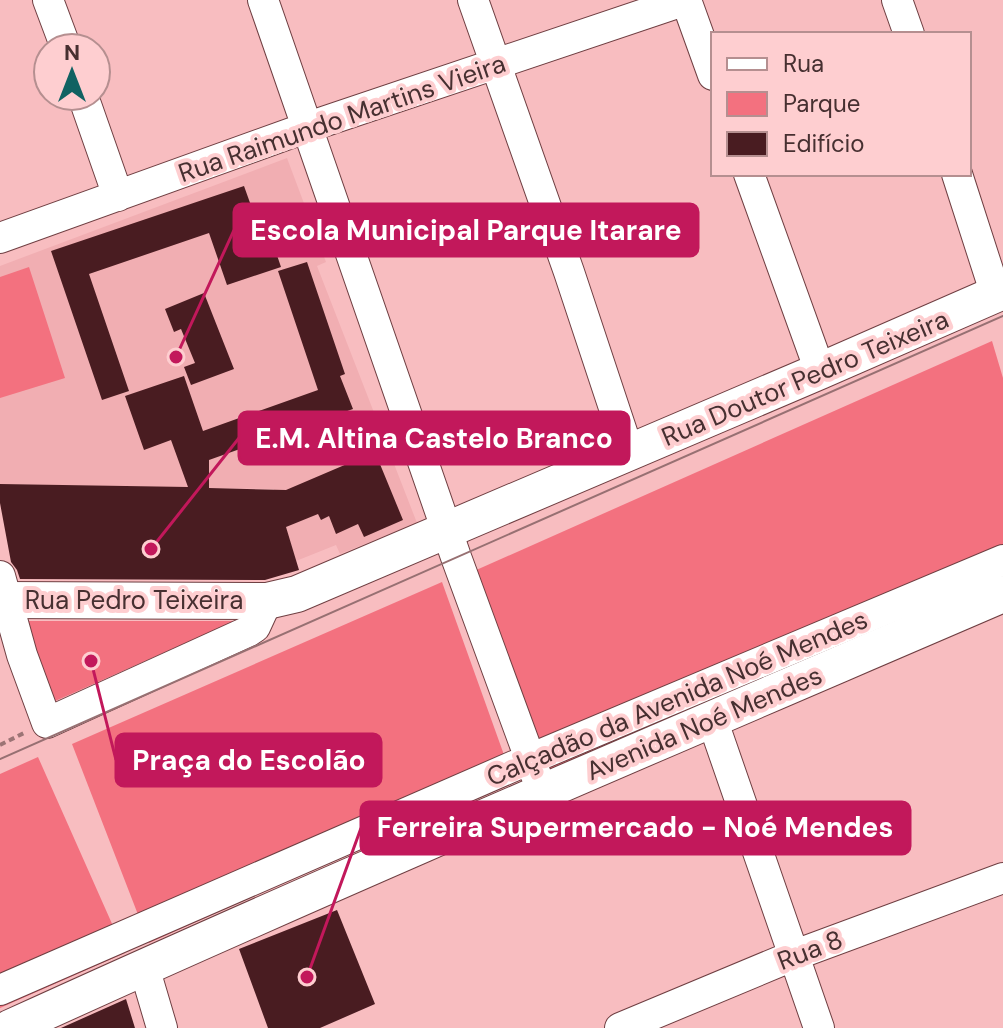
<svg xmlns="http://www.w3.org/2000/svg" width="1003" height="1028" viewBox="0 0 1003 1028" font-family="'DM Sans',sans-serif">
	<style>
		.built { fill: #f1aeb2 }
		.green { fill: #f3717f }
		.building { fill: #491c21 }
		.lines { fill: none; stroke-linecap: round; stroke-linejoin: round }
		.minor-casing { stroke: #6f3f42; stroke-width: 32 }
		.major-casing { stroke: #6f3f42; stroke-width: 38 }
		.path { stroke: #9c7475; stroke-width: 4; stroke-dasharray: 6 4; stroke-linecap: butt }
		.minor { stroke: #fff; stroke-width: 30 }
		.major { stroke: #fff; stroke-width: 36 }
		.tram { stroke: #977072; stroke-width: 2 }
		.labels { text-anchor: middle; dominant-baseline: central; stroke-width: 8; stroke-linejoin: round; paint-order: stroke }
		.street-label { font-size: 26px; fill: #473031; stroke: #feced0 }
		.leader { fill: none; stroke: #c2185b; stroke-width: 3 }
		.callout-dot { fill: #c2185b; stroke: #feced0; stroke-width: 3 }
		.callout { fill: #c2185b; stroke: #c2185b; stroke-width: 3 }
		.callout-label { font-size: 28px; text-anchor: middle; font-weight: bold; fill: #fff }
	</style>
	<rect width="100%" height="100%" fill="#f8bdc0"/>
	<!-- built -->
	<path class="built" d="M 287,158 L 326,262 L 317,266 L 417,523 L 340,554 L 336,545 L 296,561 L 274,489 L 0,484 L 0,266 Z"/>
	<!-- green -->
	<path class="green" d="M 29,267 L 65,378 L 0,398 L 0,277 Z
		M 992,341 L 1003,378 L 1003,571 L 547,772 L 474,571 Z
		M 442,582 L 513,780 L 149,943 L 72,744 Z
		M 24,621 L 235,621 L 53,702 Z
		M 38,757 L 125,953 L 0,1008 L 0,774 Z"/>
	<!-- building -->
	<path class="building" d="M 244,186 L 254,214 L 262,211 L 281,267 L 227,285 L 209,233 L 89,274 L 129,391 L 102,400 L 51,251 Z
		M 307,262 L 345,374 L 340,376 L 353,409 L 209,460 L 209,488 L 286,490 L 375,452 L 403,520 L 364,537 L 358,524 L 336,534 L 329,516 L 321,520 L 318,514 L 286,527 L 299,570 L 265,580 L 20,579 L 17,570 L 11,562 L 0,503 L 0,484 L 188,487 L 171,440 L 144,450 L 125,396 L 184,376 L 203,431 L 318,390 L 278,271 Z
		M 204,293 L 234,369 L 191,385 L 184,367 L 195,363 L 181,329 L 174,332 L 165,309 Z
		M 337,910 L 375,1004 L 320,1028 L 268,1028 L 239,949 Z
		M 126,999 L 135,1028 L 61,1028 Z"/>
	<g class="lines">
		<defs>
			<path id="minor" d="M 48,0 L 66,48
				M 263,0 L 456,557 L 536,775
				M 473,0 L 569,272 L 629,453
				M 897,0 L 909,34
				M 83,96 L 118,196
				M 749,174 L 820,371
				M 957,174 L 996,295
				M 0,238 L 308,127 L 686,0 L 713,75
				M 0,576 L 22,655 L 47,723 L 249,631 L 255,627 L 267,601
				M 712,719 L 819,1028
				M 144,967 L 162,1028
				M 0,990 L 530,759 L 1003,560
				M 620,1028 L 795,955 L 1003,878"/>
			<path id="major" d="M 0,600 L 267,601 L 297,594 L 820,371 L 1003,291
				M 10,1028 C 339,878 671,737 1003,594"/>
		</defs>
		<!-- minor casing -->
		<use href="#minor" class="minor-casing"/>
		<!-- major casing -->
		<use href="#major" class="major-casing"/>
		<!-- path -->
		<path class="path" d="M 0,745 L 26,732"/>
		<!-- minor -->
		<use href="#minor" class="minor"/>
		<!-- major -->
		<use href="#major" class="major"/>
		<!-- tram -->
		<path class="tram" d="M 0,759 L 1003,316"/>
	</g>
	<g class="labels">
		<!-- street labels -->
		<g class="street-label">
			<text transform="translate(342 118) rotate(-19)">Rua Raimundo Martins Vieira</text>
			<text transform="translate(805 378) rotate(-23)">Rua Doutor Pedro Teixeira</text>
			<text x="134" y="600">Rua Pedro Teixeira</text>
			<text transform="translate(677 698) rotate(-23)">Calçadão da Avenida Noé Mendes</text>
			<text transform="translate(704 723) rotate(-23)">Avenida Noé Mendes</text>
			<text transform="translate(810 950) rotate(-21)">Rua 8</text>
		</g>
	</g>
	<!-- callouts -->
	<path class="leader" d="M176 357L234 230M151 549L239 438M91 661L116 760M307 977L361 828"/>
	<g class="callout-dot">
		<circle cx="176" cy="357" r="8"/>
		<circle cx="151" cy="549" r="8"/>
		<circle cx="91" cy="661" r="8"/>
		<circle cx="307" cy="977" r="8"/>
	</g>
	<g class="callout">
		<rect x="234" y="204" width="464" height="52" rx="8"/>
		<rect x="239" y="412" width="390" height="52" rx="8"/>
		<rect x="116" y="734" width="265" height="52" rx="8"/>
		<rect x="361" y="802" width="549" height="52" rx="8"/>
	</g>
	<g class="callout-label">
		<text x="466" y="240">Escola Municipal Parque Itarare</text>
		<text x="434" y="448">E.M. Altina Castelo Branco</text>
		<text x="249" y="770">Praça do Escolão</text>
		<text x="635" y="837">Ferreira Supermercado - Noé Mendes</text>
	</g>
	<!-- legend -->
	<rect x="711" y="32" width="260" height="144" fill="#feced0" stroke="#b58f90" stroke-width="2"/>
	<rect x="727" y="58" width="40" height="12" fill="#ffffff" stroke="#b58f90" stroke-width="2"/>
	<text x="783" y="72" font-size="24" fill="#473031">Rua</text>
	<rect x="727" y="92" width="40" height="24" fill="#f3717f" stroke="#b58f90" stroke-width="2"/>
	<text x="783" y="112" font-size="24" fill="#473031">Parque</text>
	<rect x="727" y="132" width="40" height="24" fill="#491c21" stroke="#b58f90" stroke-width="2"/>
	<text x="783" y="152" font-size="24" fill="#473031">Edifício</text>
	<!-- north arrow -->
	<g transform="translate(72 72)"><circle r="38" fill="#feced0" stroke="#b58f90" stroke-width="2"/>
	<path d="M0-6L14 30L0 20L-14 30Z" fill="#116262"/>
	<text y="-12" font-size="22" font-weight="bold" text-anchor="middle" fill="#473031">N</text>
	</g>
</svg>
